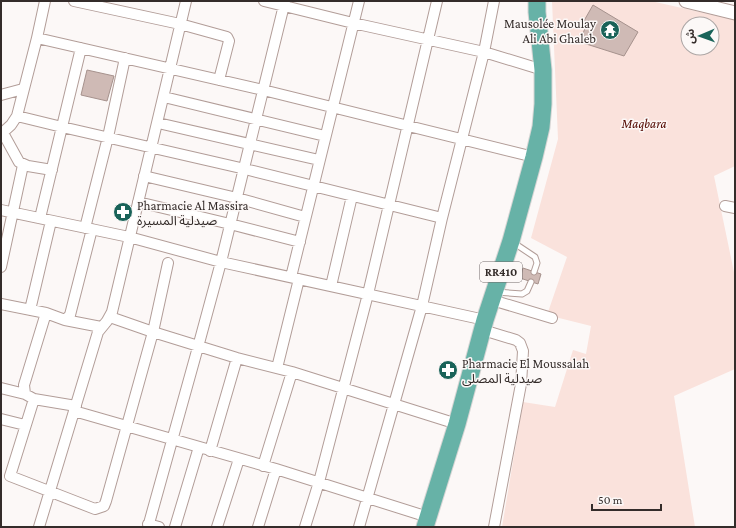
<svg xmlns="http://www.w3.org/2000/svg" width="736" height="528" viewBox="0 0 736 528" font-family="'Crimson Pro','Noto Sans Arabic',serif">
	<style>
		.green { fill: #fae2dc; fill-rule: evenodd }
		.building { fill: #cfbab5; stroke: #a6928d }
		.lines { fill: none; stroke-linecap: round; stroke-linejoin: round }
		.service-casing { stroke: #b29d98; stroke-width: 7 }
		.minor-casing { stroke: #b29d98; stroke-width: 12 }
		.tertiary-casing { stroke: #b29d98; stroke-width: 15 }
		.trunk-casing { stroke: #d6d5d4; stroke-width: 19 }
		.service { stroke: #fff; stroke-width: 5 }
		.minor { stroke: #fff; stroke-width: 10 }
		.tertiary { stroke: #fff; stroke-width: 13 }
		.trunk { stroke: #67b2a7; stroke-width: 17 }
		.labels { text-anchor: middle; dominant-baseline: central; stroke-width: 3; stroke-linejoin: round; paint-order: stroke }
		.shield { fill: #fcf8f7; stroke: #706968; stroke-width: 1 }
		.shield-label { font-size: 12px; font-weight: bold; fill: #342c2a }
		.poi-label { font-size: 13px; fill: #342c2a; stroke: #fcf8f7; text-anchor: start }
		.park-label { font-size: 13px; font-style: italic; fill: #530800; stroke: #fcf8f7 }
	</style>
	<rect width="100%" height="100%" fill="#fcf8f7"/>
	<!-- green -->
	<path class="green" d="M 552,1 L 651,1 L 735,20 L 735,166 L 714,176 L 735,277 L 735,369 L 674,396 L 695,527 L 502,527 L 523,402 L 555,407 L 573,350 L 586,354 L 591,326 L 547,315 L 567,257 L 531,238 L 558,139 ZM 688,24 L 712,24 L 712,48 L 688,48 Z"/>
	<!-- building -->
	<path class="building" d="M 593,5 L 638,32 L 624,56 L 580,42 L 585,28 L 581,26 Z
		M 87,70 L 114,76 L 107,101 L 81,95 Z
		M 523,268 L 541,274 L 538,284 L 520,278 Z"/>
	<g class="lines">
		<defs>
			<path id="service" d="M 514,243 L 535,257 L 537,263 L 534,272
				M 496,292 L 522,294 L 527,291 L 531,282"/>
			<path id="minor" d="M 74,1 L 180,24 L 227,37 L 229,41 L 219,80
				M 264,1 L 353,23 L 484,52 L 543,70
				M 37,38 L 263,90 L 534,157
				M 1,95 L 23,89
				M 164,97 L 325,136
				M 17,116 L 62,127 L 245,169 L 442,218
				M 158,123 L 319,160
				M 3,133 L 19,162 L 28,166 L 52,170
				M 1,134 L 11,125 L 17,116 L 37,38 L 45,1
				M 144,176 L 237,198 L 305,217
				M 138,202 L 230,224 L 300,242
				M 725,206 L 735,208
				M 1,210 L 129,237 L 221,262 L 485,320
				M 40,218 L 81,48
				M 85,228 L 108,137 L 125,58
				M 1,267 L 23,165
				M 291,277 L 359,1
				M 331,286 L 352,196
				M 492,300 L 552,318
				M 1,304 L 46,313 L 24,385 L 25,394 L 34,399 L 76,406
				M 30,310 L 51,221
				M 46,313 L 65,320 L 70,315 L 92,229
				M 110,317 L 153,332 L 168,263
				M 65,320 L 101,327
				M 483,330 L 516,340 L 520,343 L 523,351 L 521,384 L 494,527
				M 277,368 L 299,279
				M 1,388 L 25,394
				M 34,399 L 10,476 L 95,509 L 104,506 L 106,501 L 153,332 L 237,358 L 292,372 L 457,424
				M 74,411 L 276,469 L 428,517
				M 1,419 L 25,425
				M 210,451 L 237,358
				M 263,466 L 292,372
				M 148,524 L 159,527
				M 39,527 L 98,332 L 107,321 L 112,312 L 186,1
				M 148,527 L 198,347 L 221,262 L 285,1
				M 175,527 L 199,447
				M 217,527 L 239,459
				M 258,527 L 276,469
				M 305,527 L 319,482 L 368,294 L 437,1
				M 359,527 L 422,306 L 442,218 L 484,52 L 494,1"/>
			<path id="tertiary" d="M 686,1 L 735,13"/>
			<path id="trunk" d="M 425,527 L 457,424 L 485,320 L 511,241 L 534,157 L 541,127 L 543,104 L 543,70 L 537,12 L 537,1"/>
		</defs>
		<!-- service casing -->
		<use href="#service" class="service-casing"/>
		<!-- minor casing -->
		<use href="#minor" class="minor-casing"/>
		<!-- tertiary casing -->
		<use href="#tertiary" class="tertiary-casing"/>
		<!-- trunk casing -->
		<use href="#trunk" class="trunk-casing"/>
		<!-- service -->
		<use href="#service" class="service"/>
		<!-- minor -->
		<use href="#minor" class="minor"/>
		<!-- tertiary -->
		<use href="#tertiary" class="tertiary"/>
		<!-- trunk -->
		<use href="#trunk" class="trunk"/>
	</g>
	<!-- icons -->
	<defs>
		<symbol id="temple-disc" viewBox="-11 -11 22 22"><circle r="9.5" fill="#196359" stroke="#fcf8f7"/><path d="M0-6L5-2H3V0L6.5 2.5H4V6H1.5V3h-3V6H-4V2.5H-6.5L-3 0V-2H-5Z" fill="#fff"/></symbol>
		<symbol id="pharmacy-disc" viewBox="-11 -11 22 22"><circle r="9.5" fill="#196359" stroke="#fcf8f7"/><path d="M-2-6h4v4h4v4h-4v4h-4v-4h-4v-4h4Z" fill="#fff"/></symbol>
	</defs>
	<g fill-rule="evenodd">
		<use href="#temple-disc" x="599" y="19" width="22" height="22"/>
		<use href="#pharmacy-disc" x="112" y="201" width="22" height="22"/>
		<use href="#pharmacy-disc" x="437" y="359" width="22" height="22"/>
	</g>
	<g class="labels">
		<!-- shield labels -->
		<rect class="shield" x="480" y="262" width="42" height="20" rx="3"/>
		<g class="shield-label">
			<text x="501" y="272">RR410</text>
		</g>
		<!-- poi labels -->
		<g class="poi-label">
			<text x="596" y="23" text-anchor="end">Mausolée Moulay<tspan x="596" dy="15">Ali Abi Ghaleb</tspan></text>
			<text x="137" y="205">Pharmacie Al Massira<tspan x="137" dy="15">صيدلية المسيرة</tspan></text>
			<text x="462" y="363">Pharmacie El Moussalah<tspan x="462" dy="15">صيدلية المصلى</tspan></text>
		</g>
		<!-- park labels -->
		<g class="park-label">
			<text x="644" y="123">Maqbara</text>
		</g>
	</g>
	<!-- border -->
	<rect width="736" height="528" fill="none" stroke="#342c2a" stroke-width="4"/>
	<!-- north arrow -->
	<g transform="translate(700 36) rotate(268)"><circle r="19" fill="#fcf8f7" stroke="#aca6a5"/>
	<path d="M0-3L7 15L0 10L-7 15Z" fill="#196359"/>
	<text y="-6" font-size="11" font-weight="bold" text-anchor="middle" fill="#342c2a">ش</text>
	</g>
	<!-- scale -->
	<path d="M592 504v6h69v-6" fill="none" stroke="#342c2a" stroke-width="2"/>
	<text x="598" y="504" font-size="12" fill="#342c2a" stroke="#fcf8f7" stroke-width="3" paint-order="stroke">50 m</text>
</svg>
